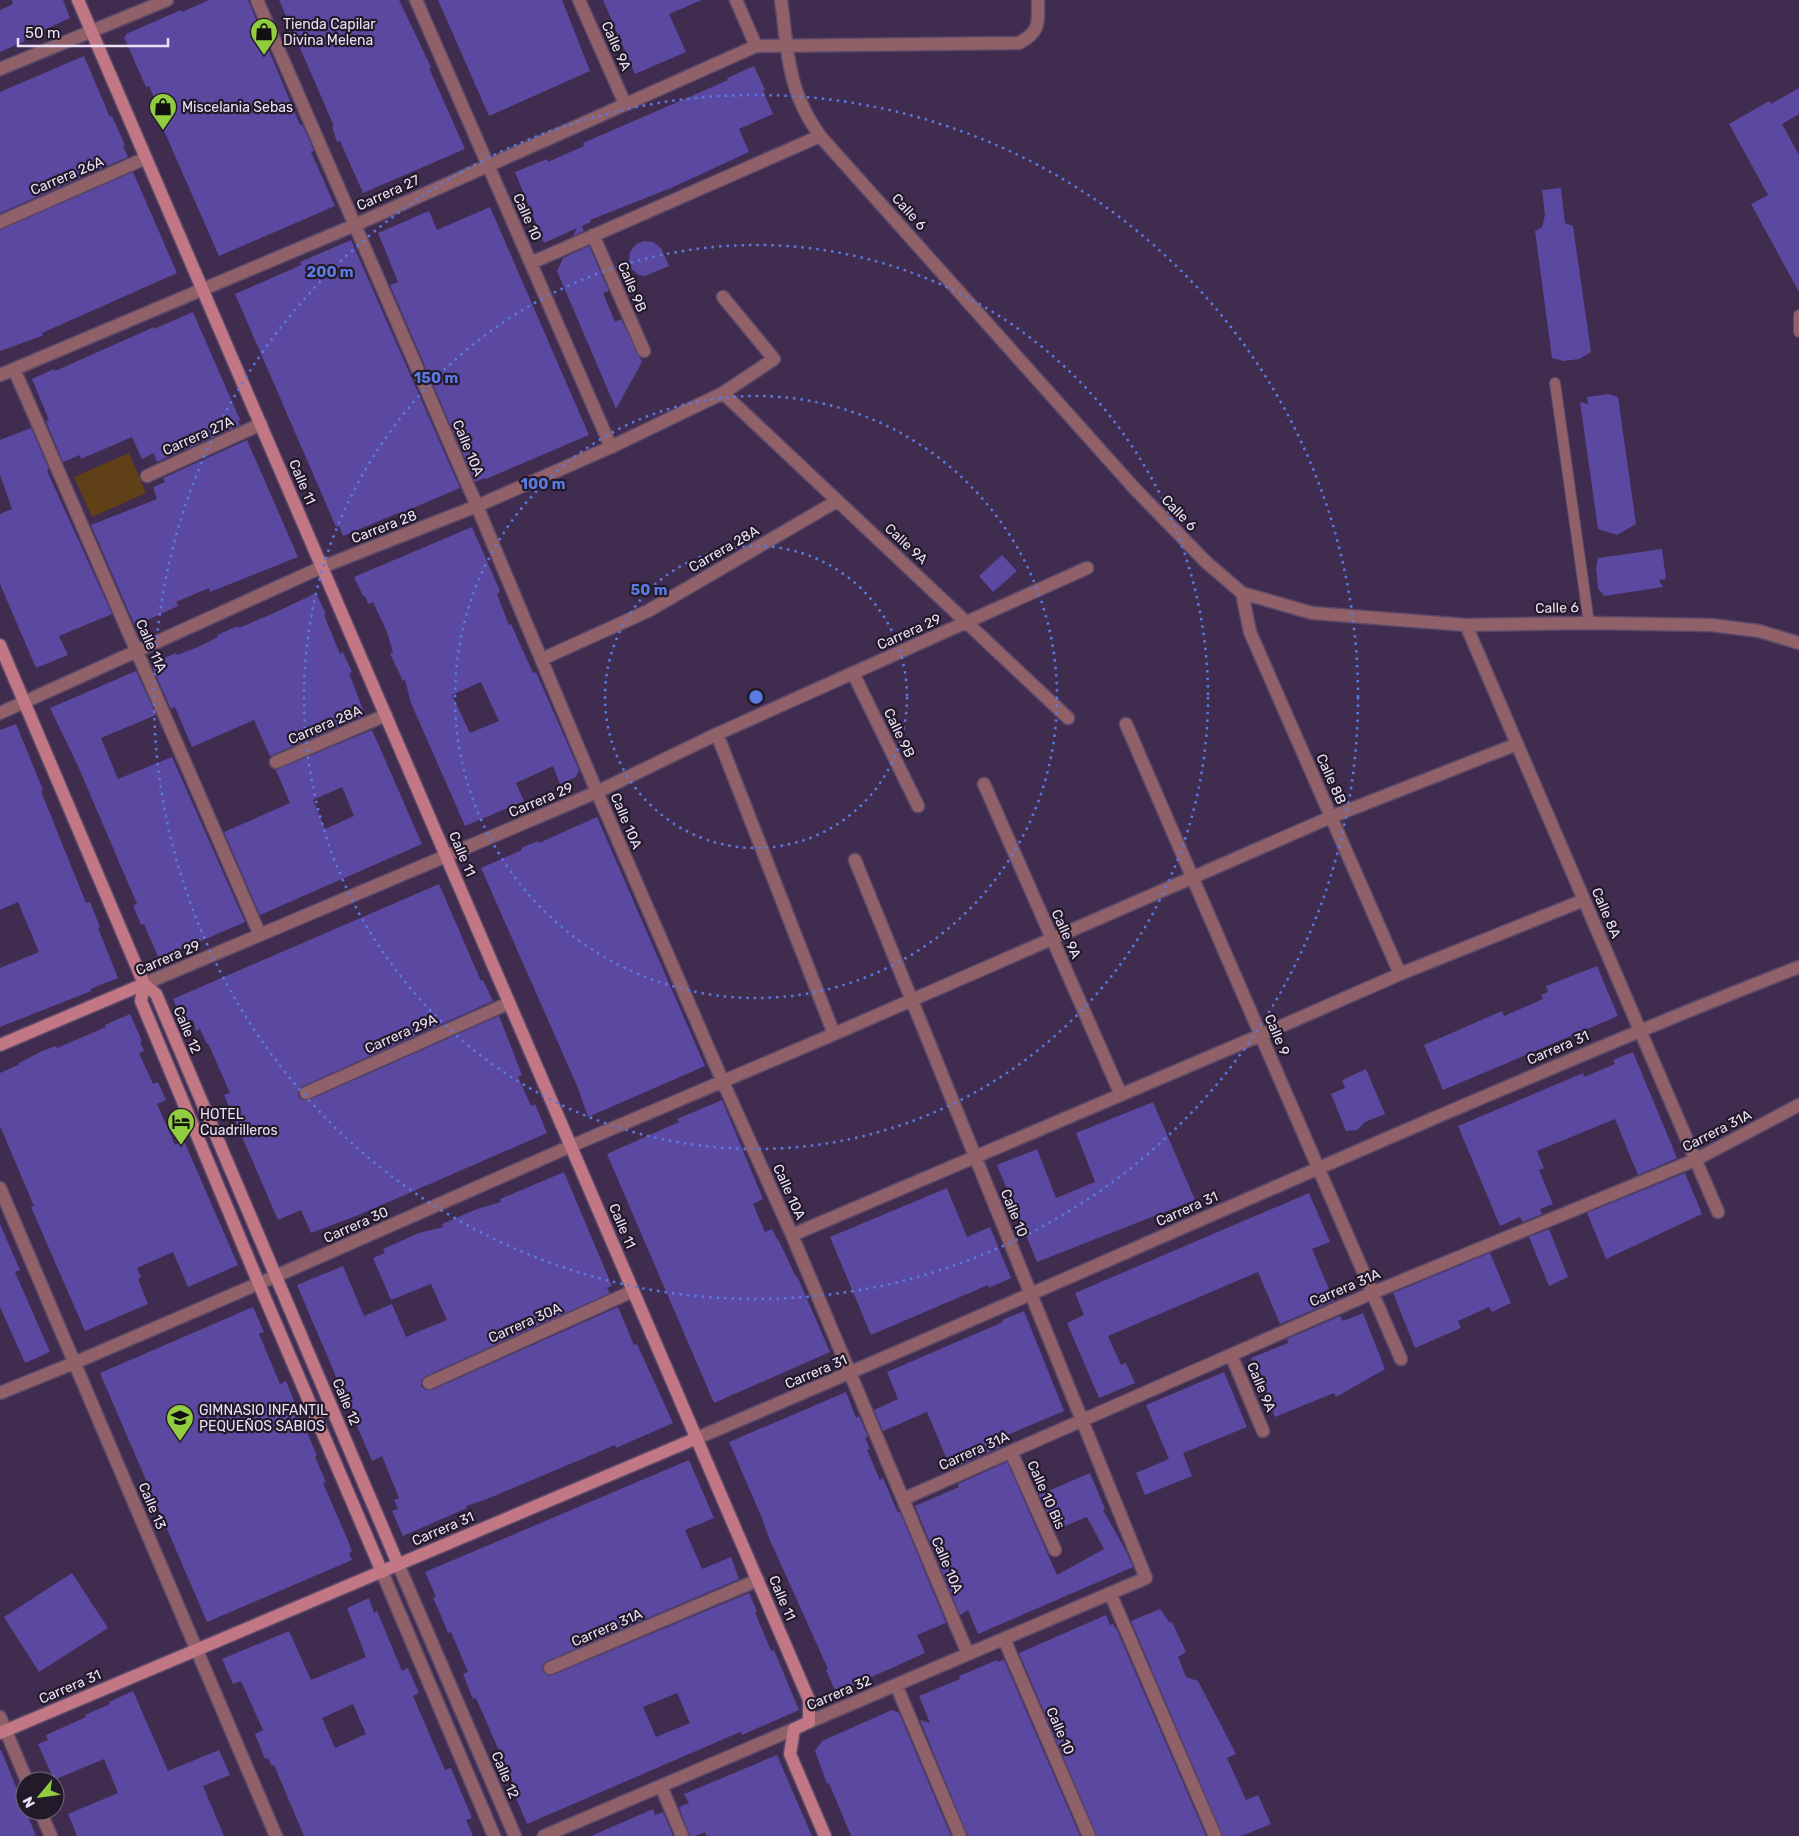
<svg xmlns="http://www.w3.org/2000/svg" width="1799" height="1836" viewBox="0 0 1799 1836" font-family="Rubik,sans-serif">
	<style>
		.green { fill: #604016 }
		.building { fill: #5a48a1; fill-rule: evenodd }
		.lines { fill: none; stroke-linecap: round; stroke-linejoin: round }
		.lane-casing { stroke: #5c496a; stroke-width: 12 }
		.street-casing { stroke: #5c496a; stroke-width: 15 }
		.secondary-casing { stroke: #5c496a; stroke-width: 15 }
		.lane { stroke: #906168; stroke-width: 10 }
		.street { stroke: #906168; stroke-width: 12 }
		.secondary { stroke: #c27884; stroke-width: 12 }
		.ring { fill: none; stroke: #5b7ae1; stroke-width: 2.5; stroke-dasharray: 2.5 5 }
		.labels { text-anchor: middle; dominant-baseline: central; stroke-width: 4.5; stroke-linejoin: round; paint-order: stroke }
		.poi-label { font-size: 14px; fill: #ece0f6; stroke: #221929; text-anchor: start }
		.street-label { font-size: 14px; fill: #ece0f6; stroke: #221929 }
		.centre { fill: #5b7ae1; stroke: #221929; stroke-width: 2.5 }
		.ring-label { font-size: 15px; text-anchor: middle; font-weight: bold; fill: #5b7ae1; stroke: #221929; stroke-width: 4.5; stroke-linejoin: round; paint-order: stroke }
	</style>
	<rect width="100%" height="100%" fill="#402c4f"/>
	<!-- green -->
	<path class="green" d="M 129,453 L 146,493 L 92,517 L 74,477 Z"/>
	<!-- building -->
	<path class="building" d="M 12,0 L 63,0 L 70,18 L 24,39 L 25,41 L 0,52 L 0,10 L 13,4 Z
		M 209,0 L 248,0 L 300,125 L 302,124 L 314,151 L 311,152 L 335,206 L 219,256 L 158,117 L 162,116 L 149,86 L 146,87 L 124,37 L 126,36 L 126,34 L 181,10 L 182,12 Z
		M 279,0 L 399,0 L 431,67 L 429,68 L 465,149 L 363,193 L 340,141 L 337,142 L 332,127 L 334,126 Z
		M 438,0 L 562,0 L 590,71 L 489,116 Z
		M 603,0 L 702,0 L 669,14 L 686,52 L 635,74 Z
		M 84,56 L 110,117 L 112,116 L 125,145 L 123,146 L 128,157 L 0,213 L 0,92 Z
		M 754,66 L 765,90 L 763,91 L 773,114 L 739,129 L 749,152 L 671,188 L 590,220 L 591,222 L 582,226 L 584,231 L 573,236 L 577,228 L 544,243 L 515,172 L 547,159 L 548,162 L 584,146 L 583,143 L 719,84 L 728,80 L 727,78 Z
		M 1799,88 L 1799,114 L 1782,124 L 1799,155 L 1799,292 L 1751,204 L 1768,195 L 1729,124 L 1769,101 L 1771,104 Z
		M 133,172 L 177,273 L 42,333 L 43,335 L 39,337 L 0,351 L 0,230 Z
		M 1561,188 L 1565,223 L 1573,226 L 1591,352 L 1579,359 L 1564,361 L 1552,358 L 1535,231 L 1542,227 L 1545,215 L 1542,190 Z
		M 490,207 L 589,435 L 486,479 L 485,478 L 475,482 L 390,285 L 398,282 L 378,233 L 429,211 L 437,230 Z
		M 351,240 L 460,488 L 399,514 L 398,513 L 343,536 L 339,526 L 336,527 L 327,506 L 235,294 L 301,265 L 300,262 Z
		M 644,241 L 653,242 L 661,248 L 669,266 L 645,276 L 639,275 L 628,266 L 630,252 L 636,244 Z
		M 589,246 L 609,291 L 603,293 L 615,322 L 621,319 L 642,362 L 616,409 L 557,271 L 563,258 Z
		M 193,312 L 240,420 L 238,421 L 240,425 L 157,462 L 154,453 L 142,459 L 132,437 L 81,459 L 80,455 L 63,462 L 46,421 L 49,420 L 32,379 L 54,369 L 55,371 L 154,327 L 154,329 Z
		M 1608,394 L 1618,397 L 1636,524 L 1617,535 L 1598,529 L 1580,402 L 1588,404 L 1587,397 Z
		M 31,428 L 49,469 L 47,470 L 52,482 L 112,614 L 59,636 L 68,655 L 36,668 L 0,584 L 0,514 L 12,509 L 0,475 L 0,440 Z
		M 247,440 L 298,557 L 210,592 L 209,588 L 176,602 L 178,606 L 135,626 L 91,525 L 157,499 L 153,487 L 165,482 L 163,478 Z
		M 472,527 L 497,584 L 500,592 L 497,594 L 509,625 L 511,624 L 533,673 L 536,672 L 579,770 L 576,777 L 560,784 L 553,766 L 516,783 L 524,801 L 465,826 L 411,703 L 405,680 L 403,681 L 390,654 L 393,652 L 387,632 L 373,602 L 368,604 L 365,596 L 363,596 L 354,577 ZM 481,682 L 499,721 L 470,733 L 452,695 Z
		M 1662,549 L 1666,579 L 1659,580 L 1663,587 L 1604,596 L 1598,588 L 1596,568 L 1598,558 Z
		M 1002,555 L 1017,571 L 993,592 L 979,576 Z
		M 316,593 L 326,614 L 324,615 L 340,654 L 343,652 L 352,672 L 349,673 L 365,715 L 270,756 L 254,720 L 192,747 L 175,707 L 171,709 L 151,664 L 152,663 L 176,653 L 177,655 L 198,647 L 218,637 L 217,635 L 238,626 L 239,628 L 274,613 Z
		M 136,671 L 156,715 L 101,738 L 118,779 L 172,757 L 245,922 L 159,959 L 144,924 L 141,925 L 133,905 L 137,904 L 125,876 L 78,766 L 50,708 Z
		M 16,724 L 43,790 L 41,791 L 86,903 L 90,902 L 100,927 L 98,928 L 118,978 L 90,989 L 91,991 L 76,997 L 0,1027 L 0,968 L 39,952 L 18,902 L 0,910 L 0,730 Z
		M 372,730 L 422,844 L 260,915 L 224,832 L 290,803 L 276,770 ZM 342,787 L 354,816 L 325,829 L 313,800 Z
		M 597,817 L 705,1066 L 588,1117 L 578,1088 L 481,868 L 522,850 L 521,848 L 538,841 L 539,843 Z
		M 439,884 L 481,981 L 483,980 L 493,1001 L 303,1086 L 299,1089 L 298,1096 L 302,1100 L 309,1100 L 499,1016 L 522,1075 L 518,1077 L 531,1106 L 535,1104 L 547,1133 L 361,1214 L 311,1233 L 301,1210 L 278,1220 L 224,1095 L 230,1093 L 208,1043 L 207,1044 L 200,1029 L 196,1031 L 193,1020 L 184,1024 L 173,999 Z
		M 1597,966 L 1618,1016 L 1443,1090 L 1424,1045 L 1502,1011 L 1504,1016 L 1543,999 L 1541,995 L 1548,992 L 1546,986 Z
		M 130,1014 L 142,1041 L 140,1042 L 144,1051 L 139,1053 L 153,1084 L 158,1082 L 166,1100 L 157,1104 L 175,1145 L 184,1141 L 238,1265 L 188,1287 L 173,1252 L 137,1268 L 141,1277 L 138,1279 L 148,1304 L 85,1331 L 31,1207 L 34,1206 L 0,1126 L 0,1073 L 20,1064 L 19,1063 L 42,1051 L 56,1046 L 57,1048 L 106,1027 L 105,1025 Z
		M 1633,1052 L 1677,1158 L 1638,1175 L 1615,1119 L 1537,1151 L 1544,1168 L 1539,1170 L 1553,1204 L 1540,1209 L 1542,1214 L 1523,1222 L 1520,1217 L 1500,1226 L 1458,1126 L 1583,1073 L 1584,1077 L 1615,1064 L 1613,1060 Z
		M 1366,1069 L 1385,1114 L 1365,1122 L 1357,1130 L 1346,1131 L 1331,1094 L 1345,1088 L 1342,1080 Z
		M 722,1100 L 763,1199 L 753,1204 L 765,1232 L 772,1229 L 777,1239 L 778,1239 L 796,1277 L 797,1276 L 830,1352 L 714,1403 L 607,1154 L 679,1122 L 677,1119 Z
		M 1153,1102 L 1195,1200 L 1037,1262 L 997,1165 L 1037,1149 L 1056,1198 L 1095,1182 L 1076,1133 Z
		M 564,1172 L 612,1286 L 607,1288 L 610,1293 L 426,1376 L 422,1379 L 421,1386 L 425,1390 L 432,1390 L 618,1307 L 634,1345 L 637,1344 L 673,1423 L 616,1448 L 615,1445 L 487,1499 L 466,1506 L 467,1508 L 403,1536 L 392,1511 L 398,1509 L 394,1500 L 399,1498 L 382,1456 L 372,1461 L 297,1285 L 343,1266 L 364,1316 L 392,1304 L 406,1337 L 427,1328 L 447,1320 L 431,1284 L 391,1300 L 373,1258 L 385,1253 L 383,1249 L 419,1233 L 443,1227 L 442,1224 L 477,1209 L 501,1202 L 500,1199 Z
		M 1685,1173 L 1702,1214 L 1606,1259 L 1587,1213 Z
		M 947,1188 L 967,1237 L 990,1227 L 1011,1278 L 989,1288 L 988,1285 L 871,1335 L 830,1237 Z
		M 1309,1193 L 1330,1242 L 1312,1249 L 1334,1301 L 1280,1324 L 1258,1272 L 1108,1336 L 1121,1365 L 1126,1363 L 1135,1383 L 1099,1398 L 1067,1323 L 1084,1315 L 1075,1293 Z
		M 0,1224 L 20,1270 L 15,1272 L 50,1352 L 25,1363 L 0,1307 Z
		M 1549,1229 L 1568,1277 L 1549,1286 L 1529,1237 Z
		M 1490,1253 L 1511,1303 L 1492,1312 L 1489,1307 L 1458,1321 L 1461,1328 L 1415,1348 L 1393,1293 Z
		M 253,1307 L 264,1332 L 259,1334 L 280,1384 L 286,1381 L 317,1456 L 315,1457 L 326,1482 L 323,1483 L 349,1543 L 352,1552 L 349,1553 L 352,1560 L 207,1622 L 100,1373 Z
		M 1024,1311 L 1064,1411 L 1000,1438 L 1003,1446 L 951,1469 L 927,1412 L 883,1431 L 874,1410 L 898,1399 L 887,1372 L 1003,1322 L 1002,1320 Z
		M 1363,1313 L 1385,1369 L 1336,1397 L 1334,1393 L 1275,1417 L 1251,1358 L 1288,1343 L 1287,1339 L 1340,1316 L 1343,1321 Z
		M 1224,1372 L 1247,1427 L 1183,1453 L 1192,1476 L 1145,1495 L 1136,1473 L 1169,1459 L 1146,1405 Z
		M 846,1392 L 856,1418 L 859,1416 L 868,1437 L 865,1438 L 870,1449 L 867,1450 L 880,1480 L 883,1478 L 898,1513 L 900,1512 L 946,1623 L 917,1635 L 925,1653 L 836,1693 L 826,1670 L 828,1669 L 769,1538 L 762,1518 L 729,1442 Z
		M 689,1460 L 714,1518 L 685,1530 L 702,1569 L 731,1557 L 739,1579 L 547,1661 L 542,1667 L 543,1672 L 549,1676 L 553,1675 L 749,1593 L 757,1611 L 755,1612 L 771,1651 L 774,1650 L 799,1710 L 742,1735 L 740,1732 L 527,1824 L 516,1798 L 519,1797 L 476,1698 L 473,1699 L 463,1674 L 468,1672 L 451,1632 L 448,1633 L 439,1611 L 433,1598 L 436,1597 L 425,1572 ZM 677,1693 L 690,1723 L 656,1737 L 643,1707 Z
		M 1007,1462 L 1057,1575 L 1104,1549 L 1087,1517 L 1055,1530 L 1039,1495 L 1090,1473 L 1105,1509 L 1103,1510 L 1126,1551 L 1133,1567 L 978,1634 L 968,1610 L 960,1615 L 915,1506 L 959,1487 L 958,1484 Z
		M 72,1573 L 108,1628 L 39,1672 L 4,1617 Z
		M 369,1598 L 374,1613 L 377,1611 L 402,1671 L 408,1668 L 419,1693 L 413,1696 L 441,1761 L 445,1770 L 451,1768 L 472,1818 L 466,1820 L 473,1836 L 304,1836 L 274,1765 L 272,1766 L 268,1758 L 265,1759 L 255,1734 L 263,1730 L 241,1681 L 233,1684 L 222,1659 L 289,1631 L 311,1680 L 366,1657 L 347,1608 ZM 353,1704 L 366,1734 L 335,1748 L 322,1718 Z
		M 1160,1609 L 1170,1623 L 1172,1622 L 1186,1652 L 1178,1657 L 1186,1677 L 1198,1681 L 1236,1754 L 1227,1758 L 1246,1800 L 1258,1795 L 1271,1824 L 1241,1836 L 1223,1836 L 1131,1621 Z
		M 1106,1615 L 1110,1625 L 1113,1624 L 1115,1628 L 1116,1628 L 1206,1836 L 1097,1836 L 1019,1653 Z
		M 997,1660 L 997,1662 L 1004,1660 L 1080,1836 L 968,1836 L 920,1720 L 930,1723 L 919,1696 L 960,1679 L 959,1676 Z
		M 133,1691 L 168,1771 L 219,1750 L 230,1775 L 203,1786 L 224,1836 L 77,1836 L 68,1814 L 118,1793 L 104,1759 L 54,1780 L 38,1744 L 48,1740 L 46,1735 L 86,1717 L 85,1715 L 110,1704 L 109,1702 Z
		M 892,1710 L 899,1713 L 951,1836 L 851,1836 L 829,1783 L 827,1784 L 815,1751 L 822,1741 Z
		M 0,1750 L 1,1750 L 36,1836 L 0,1836 Z
		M 777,1755 L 812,1836 L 707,1836 L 705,1832 L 695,1836 L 690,1836 L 679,1807 L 689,1803 L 684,1794 Z
		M 653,1809 L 655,1815 L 663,1812 L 673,1836 L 591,1836 Z"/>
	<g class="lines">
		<defs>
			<path id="lane" d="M 1799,315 L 1799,332
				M 1555,383 L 1589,623"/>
			<path id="street" d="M 257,0 L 477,506 L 597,792 L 723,1082 L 792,1235 L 968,1654
				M 416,0 L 611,447
				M 579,0 L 625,104
				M 736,0 L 756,46
				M 781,0 C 786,36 787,76 804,109 C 808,118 814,127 820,136 L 1135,489 L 1206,562 L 1242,593 L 1312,613 L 1466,625 L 1589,623 L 1711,625 L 1759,631 L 1799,643
				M 0,69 L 167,0
				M 0,222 L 146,158
				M 593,235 L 644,351
				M 531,263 L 820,136
				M 14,369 L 260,935
				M 0,375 L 355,225 L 756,46 L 1019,43 C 1041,31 1038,23 1038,0
				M 723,393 L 1068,718
				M 147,476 L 261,424
				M 1242,593 L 1250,632 L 1400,974
				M 1466,625 L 1718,1212
				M 542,659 L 648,611 L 837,501
				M 853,673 L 918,806
				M 0,713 L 322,567 L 477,506 L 611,447 L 723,393 L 774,359 L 723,297
				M 1126,724 L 1401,1359
				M 717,734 L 834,1034
				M 276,762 L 386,715
				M 984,784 L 1121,1095
				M 144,984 L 597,792 L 717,734 L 1087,568
				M 306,1093 L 509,1003
				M 0,1188 L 276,1836
				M 792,1235 L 1261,1035 L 1400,974 L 1584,900
				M 1231,1355 L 1263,1431
				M 429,1383 L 633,1291
				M 0,1393 L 74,1363 L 276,1276 L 571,1146 L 834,1034 L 1331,817 L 1517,744
				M 697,1438 C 943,1334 1186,1225 1432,1119 C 1554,1067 1675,1015 1799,967
				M 1011,1452 L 1055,1550
				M 903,1499 L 1372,1293 L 1695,1160 L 1799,1105
				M 398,1564 L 515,1836
				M 382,1572 L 494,1836
				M 1110,1593 L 1215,1836
				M 1004,1639 L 1089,1836
				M 550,1668 L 758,1580
				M 896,1685 L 960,1836
				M 0,1717 L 27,1781
				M 809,1722 L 1146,1578 L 855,860
				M 661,1786 L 682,1836
				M 40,1811 L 51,1836
				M 544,1836 L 794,1729"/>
			<path id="secondary" d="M 78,0 L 809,1700 L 809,1722 L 794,1729 L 790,1754 L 825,1836
				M 0,645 L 144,984 L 156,994 L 398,1564
				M 144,984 L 141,1001 L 259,1284 L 382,1572
				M 0,1045 L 144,984
				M 0,1733 L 697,1438"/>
		</defs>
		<!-- lane casing -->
		<use href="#lane" class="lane-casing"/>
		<!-- street casing -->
		<use href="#street" class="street-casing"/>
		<!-- secondary casing -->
		<use href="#secondary" class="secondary-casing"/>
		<!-- lane -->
		<use href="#lane" class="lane"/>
		<!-- street -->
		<use href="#street" class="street"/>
		<!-- secondary -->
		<use href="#secondary" class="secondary"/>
	</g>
	<!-- distance rings -->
	<g class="ring">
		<circle cx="756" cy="697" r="151"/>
		<circle cx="756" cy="697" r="301"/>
		<circle cx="756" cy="697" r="452"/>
		<circle cx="756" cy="697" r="602"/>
	</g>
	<!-- icons -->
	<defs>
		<symbol id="shop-pin" viewBox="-11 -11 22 30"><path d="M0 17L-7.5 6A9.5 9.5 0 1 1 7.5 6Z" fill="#91cd3f" stroke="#221929"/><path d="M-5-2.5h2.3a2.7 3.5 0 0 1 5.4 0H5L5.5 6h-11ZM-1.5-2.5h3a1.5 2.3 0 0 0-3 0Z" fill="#111"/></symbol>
		<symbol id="hotel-pin" viewBox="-11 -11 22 30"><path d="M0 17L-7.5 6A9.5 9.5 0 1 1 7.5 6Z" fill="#91cd3f" stroke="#221929"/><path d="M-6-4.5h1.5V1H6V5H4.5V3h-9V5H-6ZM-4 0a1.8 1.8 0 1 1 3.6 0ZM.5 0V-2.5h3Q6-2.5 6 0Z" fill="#111"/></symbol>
		<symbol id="school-pin" viewBox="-11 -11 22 30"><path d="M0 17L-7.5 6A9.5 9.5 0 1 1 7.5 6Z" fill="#91cd3f" stroke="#221929"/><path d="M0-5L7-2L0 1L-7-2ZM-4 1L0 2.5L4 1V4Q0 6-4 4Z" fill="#111"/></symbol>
	</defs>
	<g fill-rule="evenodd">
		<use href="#shop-pin" x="248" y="16" width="32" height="43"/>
		<use href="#shop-pin" x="147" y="91" width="32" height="43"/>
		<use href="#hotel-pin" x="165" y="1106" width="32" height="43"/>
		<use href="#school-pin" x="164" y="1402" width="32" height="43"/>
	</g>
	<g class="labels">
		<!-- poi labels -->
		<g class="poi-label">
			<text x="283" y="24">Tienda Capilar<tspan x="283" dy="16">Divina Melena</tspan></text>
			<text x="182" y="107">Miscelania Sebas</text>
			<text x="200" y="1114">HOTEL<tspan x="200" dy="16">Cuadrilleros</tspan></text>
			<text x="199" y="1410">GIMNASIO INFANTIL<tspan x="199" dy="16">PEQUEÑOS SABIOS</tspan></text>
		</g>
		<!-- street labels -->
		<g class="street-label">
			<text transform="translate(616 46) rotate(66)">Calle 9A</text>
			<text transform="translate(67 176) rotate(-23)">Carrera 26A</text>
			<text transform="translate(388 193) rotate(-24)">Carrera 27</text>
			<text transform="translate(909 212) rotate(48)">Calle 6</text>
			<text transform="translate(527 217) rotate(66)">Calle 10</text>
			<text transform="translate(632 287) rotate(67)">Calle 9B</text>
			<text transform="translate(198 436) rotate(-24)">Carrera 27A</text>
			<text transform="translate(468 448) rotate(67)">Calle 10A</text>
			<text transform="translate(302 482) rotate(67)">Calle 11</text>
			<text transform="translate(1179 513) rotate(46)">Calle 6</text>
			<text transform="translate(384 527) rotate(-21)">Carrera 28</text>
			<text transform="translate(906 544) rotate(43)">Calle 9A</text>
			<text transform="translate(724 549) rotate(-30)">Carrera 28A</text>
			<text transform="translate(1557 608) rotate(-1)">Calle 6</text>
			<text transform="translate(909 632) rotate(-24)">Carrera 29</text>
			<text transform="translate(151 646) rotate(66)">Calle 11A</text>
			<text transform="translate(325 725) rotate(-23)">Carrera 28A</text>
			<text transform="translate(899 733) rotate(64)">Calle 9B</text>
			<text transform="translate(1331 779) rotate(66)">Calle 8B</text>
			<text transform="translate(541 800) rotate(-23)">Carrera 29</text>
			<text transform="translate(626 821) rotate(67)">Calle 10A</text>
			<text transform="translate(462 854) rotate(67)">Calle 11</text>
			<text transform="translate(1606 913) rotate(67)">Calle 8A</text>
			<text transform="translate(1066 934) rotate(66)">Calle 9A</text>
			<text transform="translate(168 958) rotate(-23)">Carrera 29</text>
			<text transform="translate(187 1030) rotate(67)">Calle 12</text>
			<text transform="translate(401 1034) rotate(-24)">Carrera 29A</text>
			<text transform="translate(1277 1035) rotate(67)">Calle 9</text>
			<text transform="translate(1558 1048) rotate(-23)">Carrera 31</text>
			<text transform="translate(1717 1131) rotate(-27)">Carrera 31A</text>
			<text transform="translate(789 1192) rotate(66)">Calle 10A</text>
			<text transform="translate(1187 1209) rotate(-24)">Carrera 31</text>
			<text transform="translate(1014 1213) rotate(68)">Calle 10</text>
			<text transform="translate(356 1225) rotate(-24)">Carrera 30</text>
			<text transform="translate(622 1226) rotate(67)">Calle 11</text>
			<text transform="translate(1345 1288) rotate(-23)">Carrera 31A</text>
			<text transform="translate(525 1323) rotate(-24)">Carrera 30A</text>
			<text transform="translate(816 1372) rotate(-23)">Carrera 31</text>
			<text transform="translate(1261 1387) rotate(67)">Calle 9A</text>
			<text transform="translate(346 1402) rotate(67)">Calle 12</text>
			<text transform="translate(974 1451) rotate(-24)">Carrera 31A</text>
			<text transform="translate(1046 1495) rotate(66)">Calle 10 Bis</text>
			<text transform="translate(152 1506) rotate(67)">Calle 13</text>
			<text transform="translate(443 1529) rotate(-23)">Carrera 31</text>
			<text transform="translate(947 1565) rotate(67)">Calle 10A</text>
			<text transform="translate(782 1598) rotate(67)">Calle 11</text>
			<text transform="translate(607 1628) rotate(-23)">Carrera 31A</text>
			<text transform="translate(70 1687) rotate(-23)">Carrera 31</text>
			<text transform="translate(839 1693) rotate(-23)">Carrera 32</text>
			<text transform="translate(1060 1731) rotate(67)">Calle 10</text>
			<text transform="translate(505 1775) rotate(67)">Calle 12</text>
		</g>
	</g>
	<circle cx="756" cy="697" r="8" class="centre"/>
	<g class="ring-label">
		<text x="330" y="277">200 m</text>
		<text x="436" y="383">150 m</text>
		<text x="543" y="489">100 m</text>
		<text x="649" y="595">50 m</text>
	</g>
	<!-- north arrow -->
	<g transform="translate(40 1796) rotate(241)"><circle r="24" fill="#221929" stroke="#73697b"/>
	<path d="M0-4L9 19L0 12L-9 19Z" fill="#91cd3f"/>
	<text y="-8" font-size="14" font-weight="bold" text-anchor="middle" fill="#ece0f6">N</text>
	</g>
	<!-- scale -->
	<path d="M18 38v8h150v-8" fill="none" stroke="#ece0f6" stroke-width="2.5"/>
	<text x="25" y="38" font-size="15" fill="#ece0f6" stroke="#221929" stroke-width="4" paint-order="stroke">50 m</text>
</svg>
